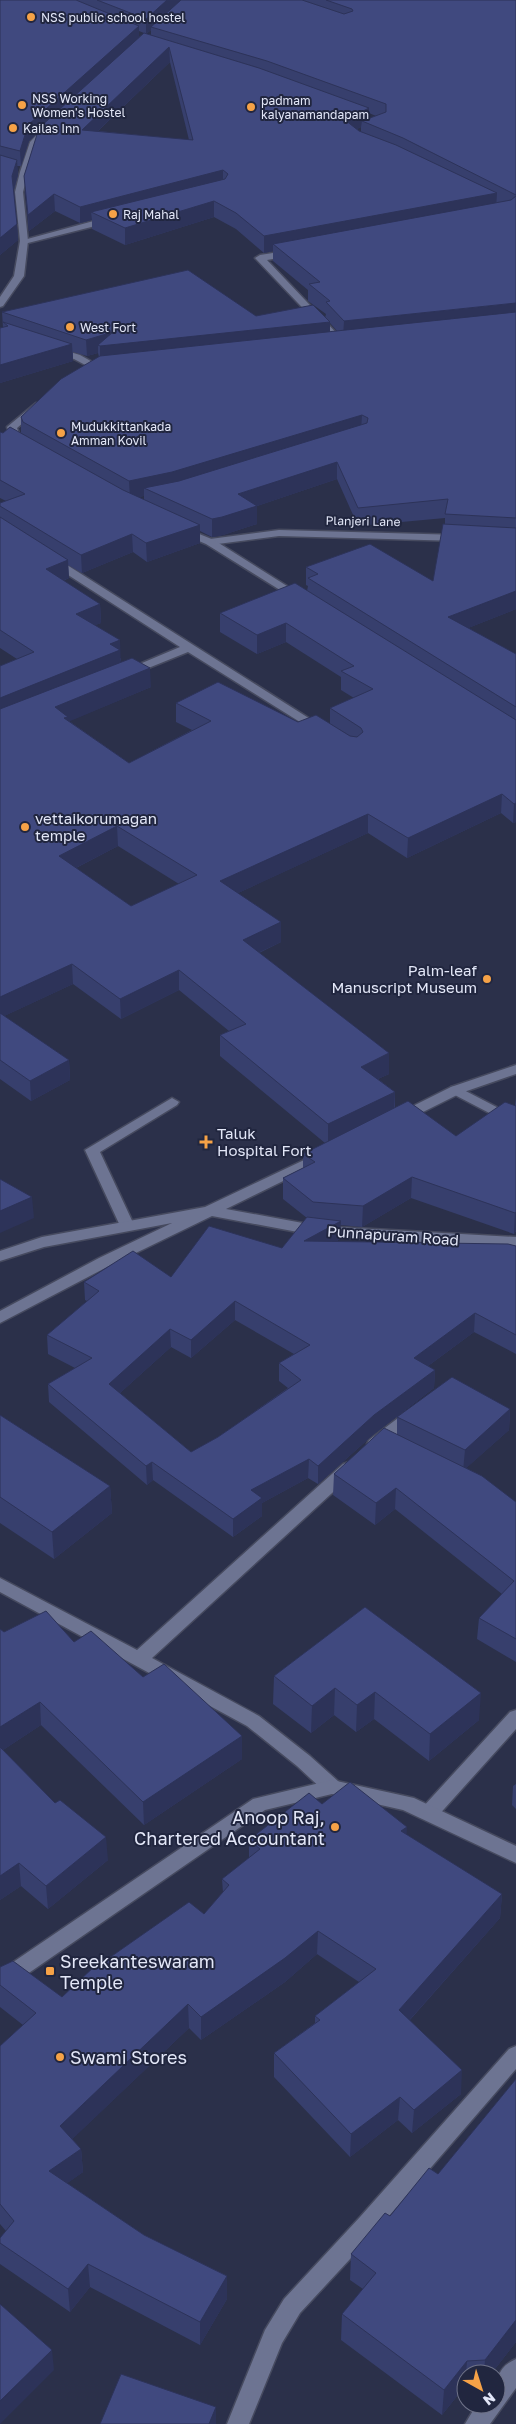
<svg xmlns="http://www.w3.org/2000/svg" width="516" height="2424" viewBox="0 0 516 2424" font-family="'Golos Text',sans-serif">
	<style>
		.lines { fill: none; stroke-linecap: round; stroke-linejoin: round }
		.service-casing { stroke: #464a5f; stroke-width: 3 }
		.minor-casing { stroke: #464a5f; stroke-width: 3 }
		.tertiary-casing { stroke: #464a5f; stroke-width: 3 }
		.secondary-casing { stroke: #464a5f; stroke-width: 3 }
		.service { fill: #6d7492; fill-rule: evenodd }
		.minor { fill: #6d7492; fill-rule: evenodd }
		.tertiary { fill: #6d7492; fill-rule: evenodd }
		.secondary { fill: #6d7492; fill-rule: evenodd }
		.wall { fill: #373f6d; fill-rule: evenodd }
		.shaded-wall { fill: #2d3359 }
		.building { fill: #40497f; stroke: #2d3359; fill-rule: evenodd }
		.poi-dot { fill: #f6a247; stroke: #21263f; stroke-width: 2 }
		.labels { text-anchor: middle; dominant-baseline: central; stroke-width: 4; stroke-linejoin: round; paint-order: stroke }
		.far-poi-label { font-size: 12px; fill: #e3e7f8; stroke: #21263f; text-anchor: start }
		.far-street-label { font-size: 12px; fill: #e3e7f8; stroke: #21263f }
		.poi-label { font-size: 15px; fill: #e3e7f8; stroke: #21263f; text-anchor: start }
		.street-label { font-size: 15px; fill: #e3e7f8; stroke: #21263f }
		.near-poi-label { font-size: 18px; fill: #e3e7f8; stroke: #21263f; text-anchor: start }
	</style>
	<rect width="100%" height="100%" fill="#2b304a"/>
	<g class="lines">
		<defs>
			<path id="service" d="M 172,1098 L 179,1102 L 177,1105 L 100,1152 L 135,1227 L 132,1230 L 122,1230 L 85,1150 Z"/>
			<path id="minor" d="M 112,216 L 115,217 L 115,221 L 24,244 L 20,241 Z
				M 292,250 L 297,253 L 295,255 L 267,260 L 345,342 L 345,346 L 339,346 L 255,258 L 260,255 Z
				M 279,530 L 460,535 L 465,538 L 460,541 L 279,536 L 210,545 L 205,542 L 210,539 Z
				M 52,557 L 56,558 L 326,729 L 320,733 L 316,732 L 188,652 L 131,675 L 123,675 L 121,673 L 123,671 L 180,647 L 48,562 L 48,558 Z
				M 456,1086 L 516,1117 L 516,1127 L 451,1093 L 449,1090 L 451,1087 Z
				M 412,1410 L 418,1412 L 420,1416 L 418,1420 L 381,1448 L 369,1448 L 367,1444 L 369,1440 L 406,1412 Z
				M 349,1462 L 355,1464 L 357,1468 L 355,1472 L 152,1658 L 259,1716 L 310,1756 L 339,1782 L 341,1787 L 339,1792 L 332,1794 L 325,1792 L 297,1766 L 247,1726 L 0,1592 L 0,1578 L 137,1650 L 343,1464 Z
				M 516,1710 L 516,1729 L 436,1818 L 429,1821 L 422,1818 L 420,1813 L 422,1808 L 510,1712 Z
				M 516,2046 L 516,2069 L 376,2231 L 300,2313 L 282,2343 L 249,2424 L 227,2424 L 265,2330 L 284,2299 L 360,2217 L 509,2049 Z
				M 516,2359 L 516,2388 L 490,2424 L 465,2424 L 477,2404 L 496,2404 C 496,2384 495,2368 516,2359 Z"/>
			<path id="tertiary" d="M 54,347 L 80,355 L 103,368 L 92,375 L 86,375 L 86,371 L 91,368 L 74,359 L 51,352 L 49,350 Z
				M 36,403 L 40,404 L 40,408 L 17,428 L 22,441 L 27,446 L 26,448 C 12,450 10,438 7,427 Z
				M 182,527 L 214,540 L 306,598 L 304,600 L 296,600 L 206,544 L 178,532 L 177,530 Z
				M 516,1065 L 516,1074 L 461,1093 L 405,1121 L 395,1121 L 393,1118 L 395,1115 L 451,1087 Z
				M 321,1152 L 328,1157 L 326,1160 L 226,1209 L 319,1226 L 516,1237 L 516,1247 L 319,1236 L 212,1216 L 109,1266 L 0,1323 L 0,1311 L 99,1258 L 172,1223 L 44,1247 L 0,1261 L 0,1251 L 42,1237 L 205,1207 Z"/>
			<path id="secondary" d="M 47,124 L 54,126 L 38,143 L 28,172 L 23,192 L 28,241 L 24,276 L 3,306 L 0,307 L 0,297 L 14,276 L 20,241 L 15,192 L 20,172 L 30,142 Z
				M 332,1780 L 414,1798 L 516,1846 L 516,1863 L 403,1810 L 332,1794 L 265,1810 L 7,1988 L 0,1990 L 0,1971 L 253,1799 Z"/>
		</defs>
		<!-- service casing -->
		<use href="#service" class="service-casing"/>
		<!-- minor casing -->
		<use href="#minor" class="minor-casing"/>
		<!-- tertiary casing -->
		<use href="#tertiary" class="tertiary-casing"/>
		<!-- secondary casing -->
		<use href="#secondary" class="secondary-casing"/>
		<!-- service -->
		<use href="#service" class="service"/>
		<!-- minor -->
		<use href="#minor" class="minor"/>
		<!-- tertiary -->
		<use href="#tertiary" class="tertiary"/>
		<!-- secondary -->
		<use href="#secondary" class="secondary"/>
	</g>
	<!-- wall -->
	<path class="wall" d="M 0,0 L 516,0 L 516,609 L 468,628 L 516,654 L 516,822 L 513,823 L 501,813 L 407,858 L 368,833 L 238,893 L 281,942 L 259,953 L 389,1053 L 389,1074 L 378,1079 L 395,1092 L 395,1108 L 456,1136 L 515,1106 L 516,1098 L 516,1231 L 514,1234 L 411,1198 L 362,1227 L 340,1225 L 340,1239 L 335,1242 L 516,1246 L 516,1354 L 474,1332 L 428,1366 L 435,1370 L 434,1388 L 374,1434 L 318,1484 L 308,1478 L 262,1503 L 262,1516 L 233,1537 L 153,1480 L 147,1485 L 49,1402 L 48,1384 L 75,1368 L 48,1354 L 47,1335 L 87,1301 L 85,1300 L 84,1282 L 171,1277 L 282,1248 L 307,1218 L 283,1199 L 283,1178 L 303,1168 L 303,1154 L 325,1143 L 220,1056 L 220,1035 L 229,1031 L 179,990 L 121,1019 L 73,984 L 4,1016 L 69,1060 L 70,1080 L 31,1101 L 0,1079 L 0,666 L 17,659 L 0,648 L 0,503 L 6,501 L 0,498 L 0,432 L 3,433 L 21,434 L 21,417 L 99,357 L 98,353 L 87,356 L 73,352 L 73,361 L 0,383 L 0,328 L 3,328 L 2,312 L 325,318 L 326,314 L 308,301 L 308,290 L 273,261 L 273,251 L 264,253 L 236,229 L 214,217 L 125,245 L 92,229 L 92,220 L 80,223 L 55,211 L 29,231 L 24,176 L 38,133 L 29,141 L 21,166 L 17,166 L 18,175 L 14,190 L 18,240 L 0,255 ZM 151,30 L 151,35 L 146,34 ZM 139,31 L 144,33 L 139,37 ZM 170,62 L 189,140 L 98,131 ZM 369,113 L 376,116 L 369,118 ZM 361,127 L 361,132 L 357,129 ZM 330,323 L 337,331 L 330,332 ZM 337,479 L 358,526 L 445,518 L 445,524 L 433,581 L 306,567 L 306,585 L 308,586 L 307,591 L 220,613 L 220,632 L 257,654 L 286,642 L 341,677 L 341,690 L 354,698 L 330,708 L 330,724 L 298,722 L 176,703 L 176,722 L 192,730 L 129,763 L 69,721 L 151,687 L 120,662 L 121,659 L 95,625 L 101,623 L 100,604 L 63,581 L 69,578 L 68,565 L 82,573 L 133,552 L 147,562 L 200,543 L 200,531 L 212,537 L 223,535 L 257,524 L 257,506 ZM 144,496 L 144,500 L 138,497 ZM 118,846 L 179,884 L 131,906 L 76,868 ZM 235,1320 L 294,1354 L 279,1363 L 279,1381 L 288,1388 L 218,1437 L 191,1452 L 120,1393 L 171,1347 L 191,1358 Z
		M 510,1409 L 509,1430 L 466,1468 L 516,1502 L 516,1662 L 477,1639 L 479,1618 L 502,1594 L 395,1509 L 375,1525 L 333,1495 L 334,1474 L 397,1434 L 397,1417 Z
		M 0,1415 L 110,1486 L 112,1513 L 54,1559 L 0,1523 Z
		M 365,1607 L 479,1720 L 429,1761 L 374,1719 L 356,1732 L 334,1715 L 311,1733 L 273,1704 L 274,1676 Z
		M 0,1629 L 4,1632 L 74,1642 L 143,1677 L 242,1736 L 242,1759 L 144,1825 L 41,1725 L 3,1750 L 108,1860 L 48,1909 L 21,1886 L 0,1900 Z
		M 516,1784 L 516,1809 L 512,1805 L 513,1786 Z
		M 322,1804 L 407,1835 L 502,1894 L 500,1918 L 409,2021 L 461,2094 L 412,2133 L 398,2120 L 350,2157 L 274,2077 L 274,2053 L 315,2023 L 315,2016 L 359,1982 L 317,1954 L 285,1982 L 201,2040 L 189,2028 L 72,2139 L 81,2149 L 83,2172 L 67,2183 L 144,2235 L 227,2276 L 227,2299 L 200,2345 L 90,2287 L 70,2312 L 0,2264 L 0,2238 L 6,2231 L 0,2224 L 0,2046 L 23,2025 L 0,2007 L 0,1967 L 62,1997 L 99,1965 L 204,1914 L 223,1893 L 222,1879 L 249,1858 L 249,1840 Z
		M 516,2079 L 516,2342 L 491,2374 L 466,2374 L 466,2386 L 465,2386 L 442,2415 L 341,2340 L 342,2314 L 363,2289 L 350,2280 L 351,2254 L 390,2216 L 438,2174 Z"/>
	<!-- shaded-wall -->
	<path class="shaded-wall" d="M 167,0 L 183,0 L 151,27 L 151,30 L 146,34 L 146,19 Z
		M 139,26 L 139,40 L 29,141 L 21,166 L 20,151 L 28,125 Z
		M 169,47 L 170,62 L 83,145 L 82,130 Z
		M 369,108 L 369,123 L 362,121 L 361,127 L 345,135 L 345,120 Z
		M 17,160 L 18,175 L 13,192 L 12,176 Z
		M 223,170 L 223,186 L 91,212 L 92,220 L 80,223 L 80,207 Z
		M 497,193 L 496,209 L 273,244 L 273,251 L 264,253 L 264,236 Z
		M 54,194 L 55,211 L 29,231 L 28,215 Z
		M 214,201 L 214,217 L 125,245 L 125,228 Z
		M 17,224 L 18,240 L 0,255 L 0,238 Z
		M 516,303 L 516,319 L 343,337 L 344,321 Z
		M 330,322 L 330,339 L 100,363 L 100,346 L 98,345 L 98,353 L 87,356 L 86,340 L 113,332 Z
		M 72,344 L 73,361 L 0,383 L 0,365 Z
		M 362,415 L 361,432 L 173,490 L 144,488 L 144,496 L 130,499 L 129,481 Z
		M 337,462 L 337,479 L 257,506 L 257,524 L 223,535 L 212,537 L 212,519 L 238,494 Z
		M 200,525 L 200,543 L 147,562 L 146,543 Z
		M 132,534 L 133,552 L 82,573 L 81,555 Z
		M 68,560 L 69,578 L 47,587 L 46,569 Z
		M 516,591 L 516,609 L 448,636 L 448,617 Z
		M 100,604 L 101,623 L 77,632 L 76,614 Z
		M 286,623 L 286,642 L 257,654 L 257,635 Z
		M 120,640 L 121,669 L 0,718 L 0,698 L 110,644 Z
		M 150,668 L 151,687 L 68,722 L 65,737 L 55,707 Z
		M 502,794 L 501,813 L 407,858 L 408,838 Z
		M 516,803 L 516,822 L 513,823 L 514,804 Z
		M 368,814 L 368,833 L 221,901 L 220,881 Z
		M 117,826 L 118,846 L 60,876 L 59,856 Z
		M 281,922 L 281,942 L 243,960 L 243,940 Z
		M 72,964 L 73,984 L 0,1018 L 0,997 Z
		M 179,970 L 179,990 L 121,1019 L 120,999 Z
		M 389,1053 L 389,1074 L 360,1087 L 361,1067 Z
		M 69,1060 L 70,1080 L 31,1101 L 30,1081 Z
		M 395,1092 L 394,1113 L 328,1145 L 328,1124 Z
		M 412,1177 L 411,1198 L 362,1227 L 363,1206 Z
		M 32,1197 L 34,1218 L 0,1233 L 0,1211 Z
		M 516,1212 L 516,1231 L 514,1234 L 515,1213 Z
		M 341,1221 L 340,1239 L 304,1260 L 304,1241 Z
		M 235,1301 L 235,1320 L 191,1358 L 191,1340 Z
		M 475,1313 L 474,1332 L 413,1377 L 414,1358 Z
		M 170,1329 L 171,1347 L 110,1402 L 109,1384 Z
		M 435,1370 L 434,1388 L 374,1434 L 318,1484 L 318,1466 L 374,1415 Z
		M 510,1409 L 509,1430 L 463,1471 L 465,1450 Z
		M 309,1459 L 308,1478 L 262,1503 L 262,1516 L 233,1537 L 233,1519 L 251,1490 Z
		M 152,1462 L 153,1480 L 147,1485 L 146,1466 Z
		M 110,1486 L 112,1513 L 54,1559 L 52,1532 Z
		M 396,1488 L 395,1509 L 375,1525 L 376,1503 Z
		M 335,1688 L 334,1715 L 311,1733 L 312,1706 Z
		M 375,1692 L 374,1719 L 356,1732 L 357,1705 Z
		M 481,1693 L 479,1720 L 429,1761 L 430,1734 Z
		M 40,1702 L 41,1725 L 0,1752 L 0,1727 Z
		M 242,1736 L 242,1759 L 144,1825 L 143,1802 Z
		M 407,1827 L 406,1850 L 401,1831 Z
		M 106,1837 L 108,1860 L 48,1909 L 46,1886 Z
		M 19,1863 L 21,1886 L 0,1900 L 0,1876 Z
		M 502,1894 L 500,1918 L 397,2034 L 399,2010 Z
		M 318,1931 L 317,1954 L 285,1982 L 201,2040 L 201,2017 Z
		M 188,2004 L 189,2028 L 62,2149 L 60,2126 Z
		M 462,2070 L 461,2094 L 412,2133 L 414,2110 Z
		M 400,2097 L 398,2120 L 350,2157 L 351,2134 Z
		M 81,2149 L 83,2172 L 51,2195 L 49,2171 Z
		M 88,2264 L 90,2287 L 70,2312 L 68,2289 Z
		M 227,2276 L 227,2299 L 200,2345 L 200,2322 Z
		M 516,2320 L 516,2342 L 491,2374 L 484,2374 L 485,2360 Z
		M 52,2350 L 54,2370 L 0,2424 L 0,2401 Z
		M 467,2361 L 465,2386 L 442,2415 L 444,2390 Z
		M 216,2407 L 216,2424 L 209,2424 Z"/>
	<!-- building -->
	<path class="building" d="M 0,0 L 76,0 L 139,26 L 28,125 L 20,151 L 0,146 Z
		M 97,0 L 167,0 L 146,19 Z
		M 181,0 L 302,0 L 344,14 L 353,11 L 352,9 L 326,0 L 516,0 L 516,195 L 403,138 L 362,121 L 386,112 L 386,104 L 267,61 L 151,27 Z
		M 144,33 L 259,68 L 369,108 L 345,120 L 359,131 L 396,145 L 497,193 L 264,236 L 236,213 L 214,201 L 125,228 L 91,212 L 225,179 L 228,174 L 223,170 L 80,207 L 54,194 L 28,215 L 24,176 L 39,128 ZM 169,47 L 193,140 L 82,130 Z
		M 0,155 L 17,160 L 12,176 L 17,224 L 0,238 Z
		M 516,196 L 516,303 L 344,321 L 326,302 L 330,301 L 309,284 L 320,282 L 273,244 L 511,200 Z
		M 188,270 L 256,316 L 313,305 L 330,322 L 100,346 L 98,345 L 113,332 L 86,340 L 2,312 Z
		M 516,312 L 516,518 L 445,514 L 448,499 L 358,508 L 337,462 L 238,494 L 257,506 L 222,517 L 212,519 L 144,488 L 179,481 L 367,423 L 368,418 L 362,415 L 172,472 L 129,481 L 23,422 L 21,417 L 61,379 L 100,356 Z
		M 3,322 L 72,344 L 0,365 L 0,328 L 8,326 Z
		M 10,427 L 123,490 L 200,525 L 146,543 L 132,534 L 81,555 L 0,506 L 0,503 L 25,494 L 0,480 L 0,432 L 3,433 Z
		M 0,517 L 68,560 L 46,569 L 100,604 L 76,614 L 120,640 L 110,644 L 120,650 L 0,698 L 0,666 L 34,652 L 0,630 Z
		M 443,524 L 516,528 L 516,591 L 448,617 L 516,654 L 516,707 L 308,578 L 318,574 L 306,567 L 370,544 L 433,581 Z
		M 295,583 L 516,720 L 516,803 L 514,804 L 502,794 L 408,838 L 368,814 L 220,881 L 281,922 L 243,940 L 389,1053 L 361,1067 L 395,1092 L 328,1124 L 220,1035 L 246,1024 L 179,970 L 120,999 L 72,964 L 0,997 L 0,709 L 132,658 L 150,668 L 55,707 L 68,717 L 64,718 L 129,763 L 211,721 L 176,703 L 218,682 L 298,722 L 316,715 L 350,736 L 357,737 L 363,732 L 361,728 L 330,708 L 373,689 L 341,671 L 354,666 L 286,623 L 257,635 L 220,613 ZM 117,826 L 197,875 L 131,906 L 59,856 Z
		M 0,1013 L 69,1060 L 30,1081 L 0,1060 Z
		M 408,1101 L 456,1136 L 505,1102 L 516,1106 L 516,1212 L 515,1213 L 412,1177 L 363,1206 L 313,1202 L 283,1178 L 315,1162 L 303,1154 Z
		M 0,1179 L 32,1197 L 0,1211 Z
		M 307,1217 L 341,1221 L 304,1241 L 508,1244 L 516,1246 L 516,1335 L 475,1313 L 414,1358 L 435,1370 L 374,1415 L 318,1466 L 309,1459 L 251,1490 L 262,1498 L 233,1519 L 152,1462 L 146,1466 L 48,1384 L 92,1358 L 47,1335 L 99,1291 L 84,1282 L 133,1251 L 171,1277 L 209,1226 L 282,1248 ZM 235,1301 L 310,1345 L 279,1363 L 301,1380 L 218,1437 L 191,1452 L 109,1384 L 170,1329 L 191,1340 Z
		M 452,1377 L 510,1409 L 465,1450 L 397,1417 Z
		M 0,1415 L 110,1486 L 52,1532 L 0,1497 Z
		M 384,1428 L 482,1476 L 516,1502 L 516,1639 L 479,1618 L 514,1581 L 396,1488 L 376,1503 L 334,1474 Z
		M 365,1607 L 481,1693 L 430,1734 L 375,1692 L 357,1705 L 335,1688 L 312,1706 L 274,1676 Z
		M 46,1611 L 74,1642 L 91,1631 L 143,1677 L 164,1664 L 242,1736 L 143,1802 L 40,1702 L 0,1727 L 0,1629 L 4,1632 Z
		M 0,1747 L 55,1803 L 60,1800 L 106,1837 L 46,1886 L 19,1863 L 0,1876 Z
		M 350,1782 L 407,1827 L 401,1831 L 502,1894 L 399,2010 L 462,2070 L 414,2110 L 400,2097 L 351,2134 L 274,2053 L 320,2020 L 315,2016 L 376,1969 L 318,1931 L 285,1958 L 201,2017 L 188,2004 L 60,2126 L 81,2149 L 49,2171 L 144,2235 L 227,2276 L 200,2322 L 88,2264 L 68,2289 L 0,2243 L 0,2238 L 14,2221 L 0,2204 L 0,2046 L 36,2013 L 0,1985 L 0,1967 L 13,1961 L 62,1997 L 97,1964 L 99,1965 L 189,1902 L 204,1914 L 229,1885 L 222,1879 L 260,1849 L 249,1840 L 309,1793 L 322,1804 Z
		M 516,2079 L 516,2320 L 485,2360 L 467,2361 L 444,2390 L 342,2314 L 376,2273 L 351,2254 L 385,2213 L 390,2216 L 429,2168 L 438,2174 Z
		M 0,2304 L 52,2350 L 0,2401 Z
		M 121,2374 L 216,2407 L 209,2424 L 100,2424 Z"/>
	<!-- markers -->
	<g class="poi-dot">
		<circle cx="31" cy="17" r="5"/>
		<circle cx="22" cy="105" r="5"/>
		<circle cx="251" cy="107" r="5"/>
		<circle cx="13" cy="128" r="5"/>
		<circle cx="113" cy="214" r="5"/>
		<circle cx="70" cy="327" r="5"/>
		<circle cx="61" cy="433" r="5"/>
		<circle cx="25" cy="827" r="5"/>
		<circle cx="487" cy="979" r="5"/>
		<path d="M203.5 1134.5h5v5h5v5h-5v5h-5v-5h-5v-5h5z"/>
		<circle cx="335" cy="1827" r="5"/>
		<rect x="45" y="1966" width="10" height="10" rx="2.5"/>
		<circle cx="60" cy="2057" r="5"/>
	</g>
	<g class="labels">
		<!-- far-poi labels -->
		<g class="far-poi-label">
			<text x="41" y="17">NSS public school hostel</text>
			<text x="32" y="98">NSS Working<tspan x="32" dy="14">Women's Hostel</tspan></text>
			<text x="261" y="100">padmam<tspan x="261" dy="14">kalyanamandapam</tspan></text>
			<text x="23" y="128">Kailas Inn</text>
			<text x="123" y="214">Raj Mahal</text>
			<text x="80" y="327">West Fort</text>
			<text x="71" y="426">Mudukkittankada<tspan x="71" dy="14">Amman Kovil</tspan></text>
		</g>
		<!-- far-street labels -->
		<g class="far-street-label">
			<text transform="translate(363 521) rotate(1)">Planjeri Lane</text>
		</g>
		<!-- poi labels -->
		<g class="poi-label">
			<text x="35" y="818">vettaikorumagan<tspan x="35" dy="17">temple</tspan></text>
			<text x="477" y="970" text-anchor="end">Palm-leaf<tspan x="477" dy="17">Manuscript Museum</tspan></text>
			<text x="217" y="1133">Taluk<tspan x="217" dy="17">Hospital Fort</tspan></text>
		</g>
		<!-- street labels -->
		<g class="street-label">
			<text transform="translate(393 1235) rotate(4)">Punnapuram Road</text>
		</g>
		<!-- near-poi labels -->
		<g class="near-poi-label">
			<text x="325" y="1817" text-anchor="end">Anoop Raj,<tspan x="325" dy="21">Chartered Accountant</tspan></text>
			<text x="60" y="1961">Sreekanteswaram<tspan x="60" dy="21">Temple</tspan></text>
			<text x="70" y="2057">Swami Stores</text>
		</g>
	</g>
	<!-- north arrow -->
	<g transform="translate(481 2389) rotate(141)"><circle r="24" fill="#21263f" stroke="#6f7389"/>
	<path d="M0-4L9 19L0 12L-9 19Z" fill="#f6a247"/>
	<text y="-8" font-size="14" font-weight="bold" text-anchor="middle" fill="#e3e7f8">N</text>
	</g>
</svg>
